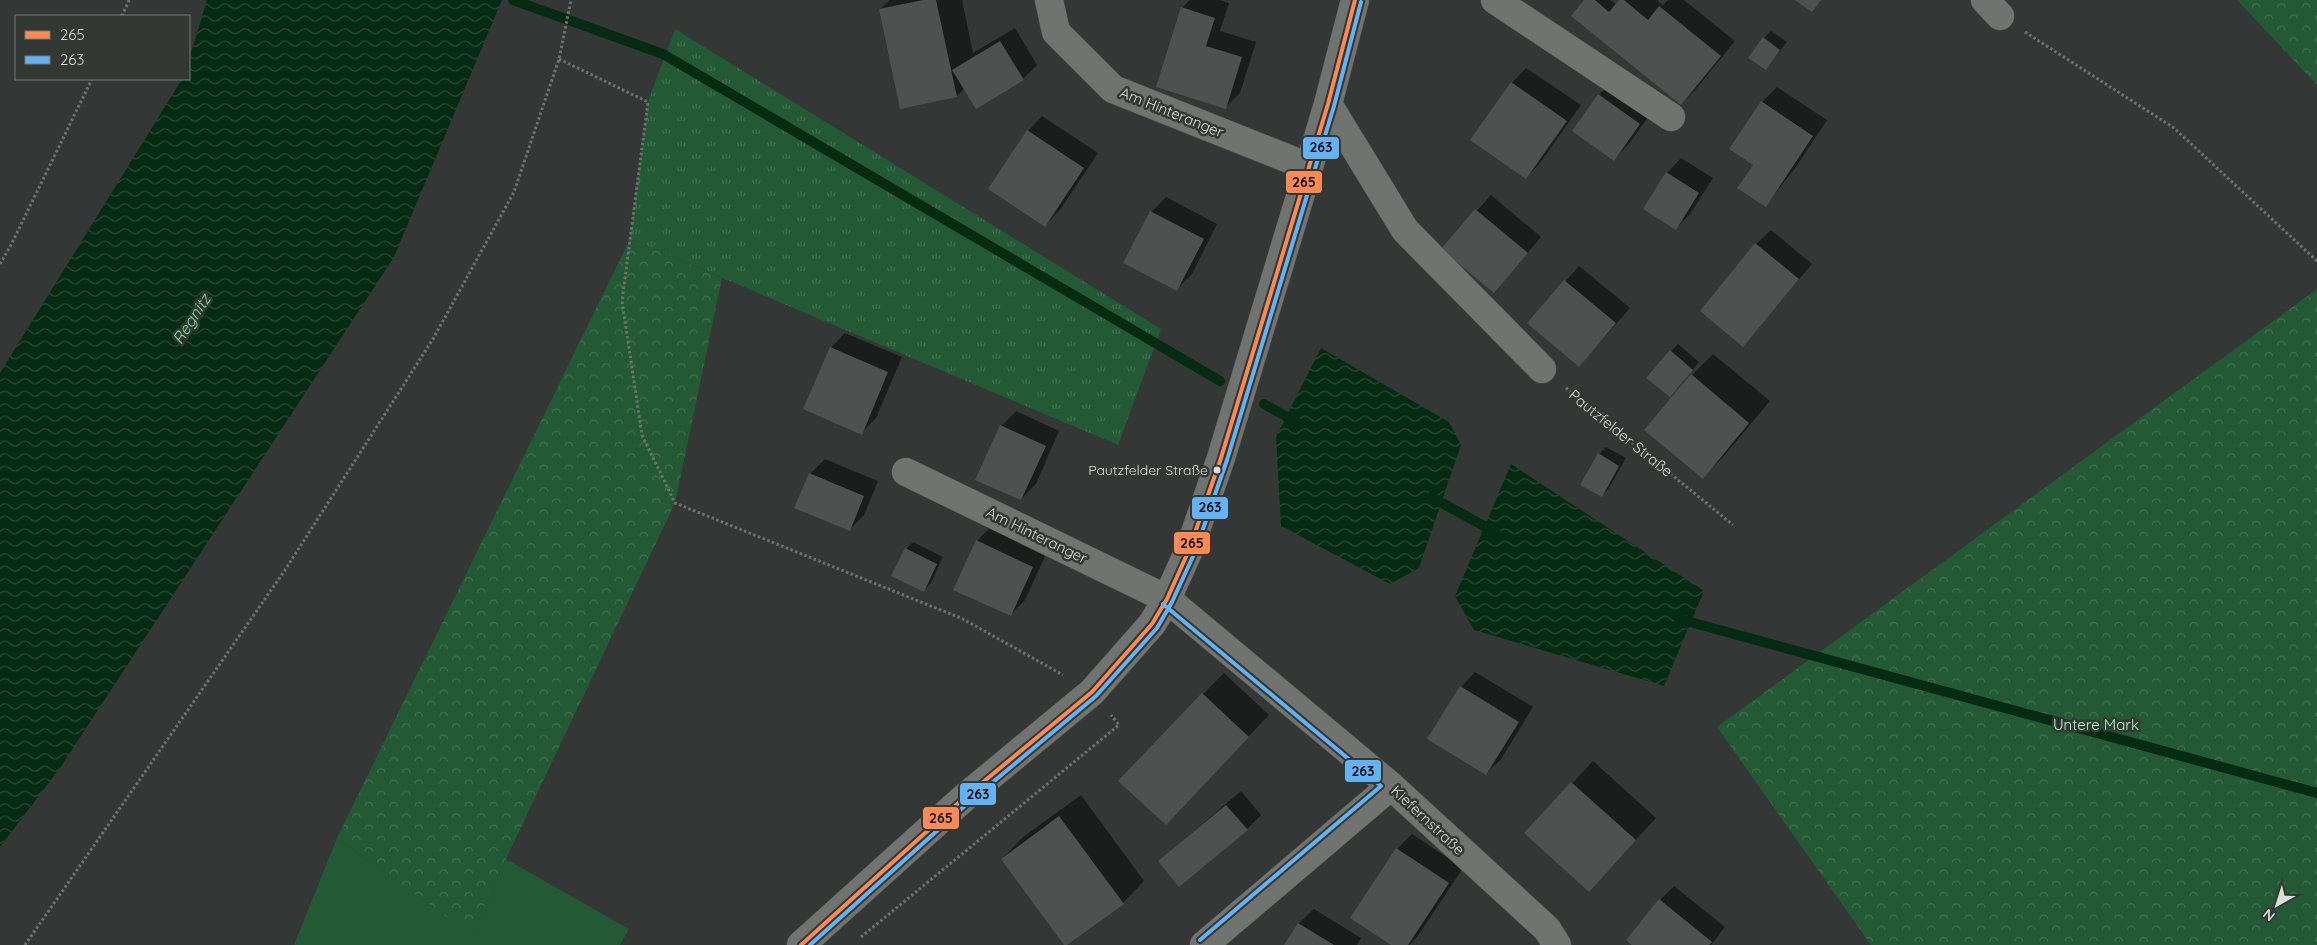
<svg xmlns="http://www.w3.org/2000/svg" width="2317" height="945" viewBox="0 0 2317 945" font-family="Quicksand,sans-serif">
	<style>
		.grass { fill: url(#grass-tufts) }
		.forest { fill: url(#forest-crowns) }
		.garden { fill: #235934 }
		.water { fill: url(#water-waves) }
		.shadow { fill: #0007 }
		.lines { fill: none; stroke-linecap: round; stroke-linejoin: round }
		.stream { stroke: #052c13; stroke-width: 10 }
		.building { fill: #4f5150 }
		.minor-casing { stroke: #525453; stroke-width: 29 }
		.path { stroke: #707270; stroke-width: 3; stroke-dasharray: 2.5 2.5; stroke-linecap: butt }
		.minor { stroke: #717371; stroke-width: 28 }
		.bus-1-casing { stroke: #333834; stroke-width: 8 }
		.bus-2-casing { stroke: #333834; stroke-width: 8 }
		.bus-1 { stroke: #f98a56; stroke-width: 4 }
		.bus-2 { stroke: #66b1f2; stroke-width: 4 }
		.bus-dot { fill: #dadedb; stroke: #333834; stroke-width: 2 }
		.labels { text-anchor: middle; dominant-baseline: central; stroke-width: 5; stroke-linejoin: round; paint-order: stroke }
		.bus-label { font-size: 14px; fill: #dadedb; stroke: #333834; text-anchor: end }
		.street-label { font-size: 15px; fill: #dadedb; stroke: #333834 }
		.park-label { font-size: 15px; fill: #a9fbbd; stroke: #333834 }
		.water-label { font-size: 16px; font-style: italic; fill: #7be498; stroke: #333834 }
		.line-badge { stroke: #333834; stroke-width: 2 }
		.pale-badge-label { font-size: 14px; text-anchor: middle; font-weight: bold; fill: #111 }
	</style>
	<defs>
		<pattern id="grass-tufts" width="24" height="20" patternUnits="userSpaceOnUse" patternTransform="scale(1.25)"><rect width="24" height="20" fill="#235934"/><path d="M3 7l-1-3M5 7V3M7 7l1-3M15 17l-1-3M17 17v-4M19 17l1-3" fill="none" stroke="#427051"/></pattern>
		<pattern id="forest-crowns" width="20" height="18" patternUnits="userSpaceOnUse" patternTransform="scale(1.25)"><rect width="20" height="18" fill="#235934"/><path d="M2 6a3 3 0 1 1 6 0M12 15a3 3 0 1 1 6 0" fill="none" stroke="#427051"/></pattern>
		<pattern id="water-waves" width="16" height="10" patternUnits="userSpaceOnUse" patternTransform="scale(1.25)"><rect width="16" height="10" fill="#052c13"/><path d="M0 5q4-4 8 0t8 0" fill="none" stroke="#294a35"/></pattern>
	</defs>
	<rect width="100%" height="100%" fill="#343735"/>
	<!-- grass -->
	<path class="grass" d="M 675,29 L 1161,329 L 1118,445 L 630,239 L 648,102 Z"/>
	<!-- forest -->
	<path class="forest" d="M 2237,0 L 2317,0 L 2317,85 Z
		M 630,239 L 722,278 L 675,503 L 506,859 L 472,936 L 337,838 Z
		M 2317,289 L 2317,945 L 1871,945 L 1717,727 Z"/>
	<!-- garden -->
	<path class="garden" d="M 337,838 L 472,935 L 506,859 L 629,929 L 620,945 L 294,945 Z"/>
	<!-- water -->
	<path class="water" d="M 207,0 L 502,0 L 394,257 L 60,768 L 0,847 L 0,373 L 182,79 L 189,79 L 189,59 Z
		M 1321,348 L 1449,422 L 1461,445 L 1419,568 L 1390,584 L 1281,526 L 1276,437 Z
		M 1511,464 L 1704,591 L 1664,686 L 1474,630 L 1455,596 Z"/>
	<!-- shadow -->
	<path class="shadow" d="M 890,0 L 962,0 L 973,53 L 1015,28 L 1037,65 L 1023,79 L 965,88 L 957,96 L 880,9 Z
		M 1190,0 L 1219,0 L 1229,3 L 1220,31 L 1256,42 L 1240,93 L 1225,108 L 1182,8 Z
		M 1585,0 L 1610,0 L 1617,5 L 1621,0 L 1657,0 L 1663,5 L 1668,0 L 1684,0 L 1735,41 L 1696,89 L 1681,104 Z
		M 1771,31 L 1787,42 L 1766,68 L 1764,38 Z
		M 1526,68 L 1581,105 L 1540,163 L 1526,178 L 1512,83 Z
		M 1613,80 L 1654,109 L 1629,144 L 1614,159 L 1599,95 Z
		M 1777,87 L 1827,120 L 1796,167 L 1766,205 L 1755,165 L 1731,149 L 1762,102 Z
		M 1042,116 L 1098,153 L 1060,210 L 1045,225 L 1028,131 Z
		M 1681,158 L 1713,178 L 1690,214 L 1676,229 L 1667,173 Z
		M 1491,195 L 1541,237 L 1494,292 L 1443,249 Z
		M 1166,197 L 1217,224 L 1192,274 L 1177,289 L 1151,212 Z
		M 1771,230 L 1812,264 L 1743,345 L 1756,244 Z
		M 1579,266 L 1630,308 L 1579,366 L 1529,323 Z
		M 845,333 L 902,357 L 876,418 L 861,433 L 831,348 Z
		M 1678,344 L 1699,362 L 1677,389 L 1671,351 Z
		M 1713,354 L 1770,401 L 1724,456 L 1703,477 L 1692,375 Z
		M 1016,411 L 1059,431 L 1036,484 L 1021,499 L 1001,426 Z
		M 1606,447 L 1626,458 L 1609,488 L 1601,496 L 1599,454 Z
		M 825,459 L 878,481 L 864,515 L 849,530 L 810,474 Z
		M 991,526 L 1047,552 L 1025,600 L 1010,615 L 977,541 Z
		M 913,542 L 943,557 L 931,583 L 924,590 L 906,549 Z
		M 1475,672 L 1533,707 L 1501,759 L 1486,774 L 1461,687 Z
		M 1224,673 L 1269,715 L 1187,802 L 1203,694 Z
		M 1593,761 L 1656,818 L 1589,890 L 1526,833 Z
		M 1241,791 L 1261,815 L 1247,829 L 1159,861 Z
		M 1081,795 L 1144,881 L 1123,903 L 1066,945 L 1002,859 L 1023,837 Z
		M 1412,834 L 1463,868 L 1417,937 L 1409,945 L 1393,945 L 1352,918 L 1397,849 Z
		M 1674,886 L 1725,927 L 1711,945 L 1634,945 L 1660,900 Z
		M 1314,909 L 1361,938 L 1357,945 L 1286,945 L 1299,923 Z"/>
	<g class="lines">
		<!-- stream -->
		<path class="stream" d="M 513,0 L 663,54 L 1220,381
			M 1264,404 L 1298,423
			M 1431,497 L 1495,532
			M 1679,619 L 2317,793"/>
	</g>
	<!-- building -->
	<path class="building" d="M 923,0 L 936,0 L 957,97 L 900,109 L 879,9 Z
		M 1584,0 L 1595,0 L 1609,12 L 1619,0 L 1624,0 L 1648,20 L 1659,6 L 1721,56 L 1681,105 L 1571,16 Z
		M 1795,0 L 1821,0 L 1812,12 Z
		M 1181,7 L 1215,18 L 1206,46 L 1242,57 L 1226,109 L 1156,87 Z
		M 1763,37 L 1780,50 L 1766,70 L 1748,58 Z
		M 1000,41 L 1024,80 L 976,109 L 952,70 Z
		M 1511,82 L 1567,121 L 1526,179 L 1470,140 Z
		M 1598,94 L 1640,124 L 1614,161 L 1572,131 Z
		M 1761,101 L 1813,136 L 1766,207 L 1737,188 L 1753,165 L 1729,149 Z
		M 1027,130 L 1084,168 L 1045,227 L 988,189 Z
		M 1666,172 L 1699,193 L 1676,230 L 1643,209 Z
		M 1475,209 L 1528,253 L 1494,293 L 1441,249 Z
		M 1150,211 L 1204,239 L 1177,291 L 1123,263 Z
		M 1755,243 L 1799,279 L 1743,347 L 1700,311 Z
		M 1564,280 L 1616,323 L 1579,367 L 1527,323 Z
		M 830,347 L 888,372 L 862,435 L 803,409 Z
		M 1670,350 L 1693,370 L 1670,397 L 1646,378 Z
		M 1691,374 L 1749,423 L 1703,479 L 1644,430 Z
		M 1000,425 L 1046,446 L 1021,500 L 975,480 Z
		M 1598,453 L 1619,466 L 1602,497 L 1580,485 Z
		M 809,473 L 864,496 L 850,531 L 794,508 Z
		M 976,540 L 1033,567 L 1011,616 L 953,590 Z
		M 905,548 L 937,564 L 924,592 L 891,576 Z
		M 1460,686 L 1519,722 L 1486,775 L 1427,739 Z
		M 1202,693 L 1249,737 L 1166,825 L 1118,781 Z
		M 1571,782 L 1636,840 L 1589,892 L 1524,833 Z
		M 1226,805 L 1248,830 L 1179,887 L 1158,861 Z
		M 1059,816 L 1124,904 L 1067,945 L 1064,945 L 1001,859 Z
		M 1396,848 L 1449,883 L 1408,945 L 1391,945 L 1350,918 Z
		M 1659,899 L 1712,942 L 1709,945 L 1632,945 L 1626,940 Z
		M 1298,923 L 1334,945 L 1284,945 Z"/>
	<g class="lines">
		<defs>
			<path id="minor" d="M 1049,0 L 1056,32 L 1113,89 L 1309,167
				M 1495,0 L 1671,117
				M 1985,0 L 2000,16
				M 1328,104 L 1405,230 L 1542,369
				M 906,472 L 1167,599 L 1391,786 L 1547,929 L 1557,945
				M 801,945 L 965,797 L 1092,692 L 1152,624 L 1167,599 L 1189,550 L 1221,458 L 1328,104 L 1355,0
				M 1204,945 L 1391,786"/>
		</defs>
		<!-- minor casing -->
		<use href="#minor" class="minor-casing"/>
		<!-- path -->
		<path class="path" d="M 122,16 L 129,0
			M 2025,32 L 2174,128 L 2317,261
			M 559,59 L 648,102 L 622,301 L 642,435 L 675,503 L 963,619 L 1063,675
			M 0,264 L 11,245 L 92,79
			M 1566,388 L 1733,525
			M 861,937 L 1119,725 L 1111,715
			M 25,945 L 285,570 L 433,339 L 514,192 L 559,59 L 571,0"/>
		<!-- minor -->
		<use href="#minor" class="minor"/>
		<defs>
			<path id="bus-1" d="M 801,945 L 965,797 L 1092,692 L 1152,624 L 1167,599 L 1189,550 L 1221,458 L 1328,104 L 1355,0"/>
			<path id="bus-2" d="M 1163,604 L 1381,786 L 1200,940
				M 810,945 L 969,802 L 1096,696 L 1157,628 L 1172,602 L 1195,552 L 1227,460 L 1334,106 L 1361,2"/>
		</defs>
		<!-- bus-1 casing -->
		<use href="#bus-1" class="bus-1-casing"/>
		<!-- bus-2 casing -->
		<use href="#bus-2" class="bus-2-casing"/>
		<!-- bus-1 -->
		<use href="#bus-1" class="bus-1"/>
		<!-- bus-2 -->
		<use href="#bus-2" class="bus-2"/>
	</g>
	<!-- markers -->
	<circle class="bus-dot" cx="1217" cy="470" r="4.5"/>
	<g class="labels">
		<!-- bus labels -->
		<g class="bus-label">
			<text x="1208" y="470">Pautzfelder Straße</text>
		</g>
		<!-- street labels -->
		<g class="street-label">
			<text transform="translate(1172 112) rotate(22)">Am Hinteranger</text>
			<text transform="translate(1621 433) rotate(39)">Pautzfelder Straße</text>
			<text transform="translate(1037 535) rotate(26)">Am Hinteranger</text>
			<text transform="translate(1428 820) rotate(43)">Kiefernstraße</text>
		</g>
		<!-- park labels -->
		<g class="park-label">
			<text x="2096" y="724">Untere Mark</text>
		</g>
		<!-- water labels -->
		<g class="water-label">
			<text transform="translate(191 319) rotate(-57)">Regnitz</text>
		</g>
	</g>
	<g class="line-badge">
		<rect x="1302" y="136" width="38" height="24" rx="5" fill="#66b1f2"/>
		<rect x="1285" y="170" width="38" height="24" rx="5" fill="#f98a56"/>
		<rect x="1191" y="496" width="38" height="24" rx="5" fill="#66b1f2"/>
		<rect x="1173" y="531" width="38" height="24" rx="5" fill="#f98a56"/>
		<rect x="1344" y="759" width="38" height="24" rx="5" fill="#66b1f2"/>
		<rect x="959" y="782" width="38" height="24" rx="5" fill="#66b1f2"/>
		<rect x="922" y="806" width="38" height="24" rx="5" fill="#f98a56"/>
	</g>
	<g class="pale-badge-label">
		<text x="1321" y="152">263</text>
		<text x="1304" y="187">265</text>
		<text x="1210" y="512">263</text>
		<text x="1192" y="548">265</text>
		<text x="1363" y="776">263</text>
		<text x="978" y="799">263</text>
		<text x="941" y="823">265</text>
	</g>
	<!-- legend -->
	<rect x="15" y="15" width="175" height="65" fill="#333834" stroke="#767a77"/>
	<rect x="25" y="31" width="25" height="8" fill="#f98a56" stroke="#767a77"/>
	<text x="60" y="40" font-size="15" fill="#dadedb">265</text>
	<rect x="25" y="56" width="25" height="8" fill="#66b1f2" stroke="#767a77"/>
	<text x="60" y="65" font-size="15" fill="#dadedb">263</text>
	<!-- north arrow -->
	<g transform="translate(2277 905) rotate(219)" stroke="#333834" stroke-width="4" paint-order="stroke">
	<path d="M0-4L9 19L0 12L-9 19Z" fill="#dadedb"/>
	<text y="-8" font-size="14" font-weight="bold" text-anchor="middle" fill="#dadedb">N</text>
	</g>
</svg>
